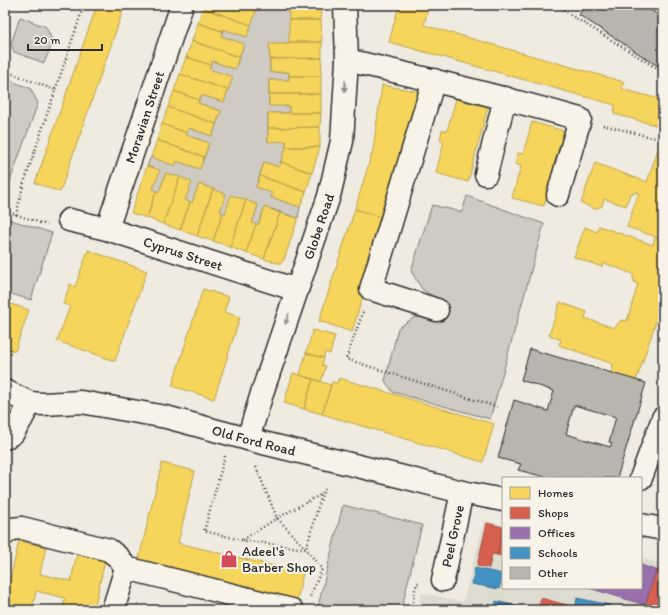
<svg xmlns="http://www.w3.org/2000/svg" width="668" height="615" font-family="Itim,sans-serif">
	<rect width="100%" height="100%" fill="#efebe0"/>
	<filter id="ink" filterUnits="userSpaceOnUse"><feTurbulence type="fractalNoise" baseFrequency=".025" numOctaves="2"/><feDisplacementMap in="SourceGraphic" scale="8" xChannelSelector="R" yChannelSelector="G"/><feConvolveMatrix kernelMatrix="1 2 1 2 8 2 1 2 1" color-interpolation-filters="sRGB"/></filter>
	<g filter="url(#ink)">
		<!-- built -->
		<path fill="#dedbd1" d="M484,521L503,525V588H641V558L663,564V610H420L418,606L422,593L463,602Z"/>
		<!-- green -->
		<path fill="#cfcbc2" stroke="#7d7b76" d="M239,5H289L290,44L270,45V72H289V80H269V105L289,106V113H268V141H286V147L279,167L264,162L256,187L272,193L271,197L300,207L298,218L265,207L258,225L252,223L258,205L232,196L225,214L220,212L226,194L199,184L192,203L185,200L191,182L166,173L159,192L153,189L159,170L147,166L151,157L175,165L177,161L200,169L209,143L186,135L189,128L212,136L221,111L198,103L201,95L224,102L232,78L209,69L212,61L235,69L244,44L221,36L223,29L247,37Z
			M20,17L46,27L53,42L44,63L14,52L11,44Z
			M5,79L30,88L38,103L9,184L5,182Z
			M467,196L544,224L490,419L393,392L385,381L398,328L415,317H445L449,307L422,289L411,271L432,205L462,212Z
			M5,218L52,233L31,300L5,292Z
			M343,505L422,525L401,610H317Z"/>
		<!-- homes -->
		<path fill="#f6d55c" stroke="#b9a24d" d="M97,5H125L60,192L35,183Z
			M204,5H239L256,11L251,25L203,8Z
			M289,5H320L321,20H289Z
			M399,5H429L424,25L624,82L622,89L663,100V127L614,114L615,105L389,42Z
			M203,8L251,25L247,37L223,29L222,31L198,23Z
			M289,20H321L322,42H289Z
			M198,23L222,31L221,36L244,44L239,57L192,41Z
			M192,41L239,57L235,69L212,61L211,65L186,57Z
			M289,42H322V58L270,59L269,44H290Z
			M186,57L211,65L209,69L233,77L228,90L180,74Z
			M322,58L321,76H289V72H270V59Z
			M180,74L228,90L224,102L201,95L199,100L174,91Z
			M289,76H321V94H269V80H289Z
			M382,85L421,92L386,219L355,209L373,150Z
			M174,91L199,100L198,103L221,111L216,124L168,107Z
			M269,94H321V113H289V106H269Z
			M456,99L488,107L468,182L436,173L444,141L440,140L442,130L447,131Z
			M168,107L216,124L212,136L189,128L187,133L162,124Z
			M268,113H321L320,127L268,128Z
			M532,122L564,131L544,206L512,198L521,166L515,164L518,153L523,154Z
			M162,124L187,133L186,135L209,143L204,157L157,140Z
			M320,127V147H286V141L268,142V128Z
			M157,140L204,157L200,169L177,161L175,166L151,157Z
			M286,147H320L312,173L281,162Z
			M659,147L663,148V236L662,239L627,227L639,192L630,194L626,206L604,199L602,206L595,209L581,203L595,163L647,182Z
			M264,162L279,167L281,162L312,173L306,192L260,176Z
			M147,166L160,170L153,189L156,191L147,218L131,213Z
			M166,173L180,177L163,224L147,218L156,191L159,192Z
			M260,176L306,192L300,207L271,197L272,193L256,187Z
			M180,177L192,182L185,200L190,202L180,230L163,224Z
			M199,184L213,189L197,236L180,230L190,202L192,203Z
			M213,189L226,194L220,212L223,213L213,241L197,236Z
			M231,195L246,200L230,247L213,241L223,213L225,214Z
			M246,200L258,205L252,223L256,224L246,253L230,247Z
			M265,207L280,213L264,259L246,253L256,224L258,225Z
			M355,209L386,219L352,332L319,321Z
			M280,213L298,218L284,260L281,263H278L264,259Z
			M599,226L653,245L655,237L663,240V301L636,381L611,373L613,364L559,345L561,340L549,335L560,302L587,312L585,318L614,328L621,320L627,321L638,284L635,283L633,278V274L604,263L602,267L574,257L585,227L597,232Z
			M88,250L147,271L115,361L57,341L70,306L63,304L70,284L75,287Z
			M203,289L229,297L224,312L240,317L214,399L172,386Z
			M5,302L29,310L15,351L5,348Z
			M313,330L335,336L330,354L325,352L324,358L306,353Z
			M306,353L324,358L322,365L326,366L321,382L300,375Z
			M293,373L313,379L304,409L284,403Z
			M339,378L494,424L483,462L322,414L332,382L337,383Z
			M313,379L331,385L322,414L304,409Z
			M162,463L195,471L178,543L303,573L296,605L137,567Z
			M19,541L46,547L40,574L71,581L77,553L105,560L94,610H62L65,598L36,591L32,610H5V601Z"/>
		<!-- shops -->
		<path fill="#d6604d" stroke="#a35043" d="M487,523L503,527L497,555L492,554L489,568L477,566Z
			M503,527V556L497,555Z
			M656,570L663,572V610H660L645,605Z
			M541,598L574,607V610H538Z"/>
		<!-- offices -->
		<path fill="#9970ab" stroke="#785b85" d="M641,565L656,570L645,605L589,588H641Z"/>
		<!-- schools -->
		<path fill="#4393c3" stroke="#3c7495" d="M475,568L503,574L499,589L472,584Z
			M577,598L610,605L609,610H575Z
			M496,601L521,607L520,610H494Z"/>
		<!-- building -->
		<path fill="#b8b5ae" stroke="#2b2b2b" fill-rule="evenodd" d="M585,5H643L663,18V58L658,66L579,15Z
			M530,349L646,383L617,478H549L518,470L521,464L498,458L514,400L548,411L554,391L521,380ZM574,405L616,417L609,442L612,443L610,447L566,434Z"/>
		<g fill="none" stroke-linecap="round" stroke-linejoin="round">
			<!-- minor casing -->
			<g stroke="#2b2b2b" stroke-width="25">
				<g id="minor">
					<path d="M347,60C425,78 502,97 580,119L558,195"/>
					<path d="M434,80L371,289L437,310"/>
					<path d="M486,174L505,98"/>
					<path id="s1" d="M69,220L107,229L297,290"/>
					<path id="s2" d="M107,229L182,5"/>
					<path d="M5,438L13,433L21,420L30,403"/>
					<path id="s3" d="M248,439L263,390L329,196L342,141L347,60L345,5"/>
					<path d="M641,478L663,418"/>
					<path d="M5,534L11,529L22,528L109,550L119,558L126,568L113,610"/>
					<path d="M126,568L292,610"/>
					<path id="s4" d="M443,580L462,492"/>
				</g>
			</g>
			<!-- major casing -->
			<g stroke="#2b2b2b" stroke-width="25">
				<g id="major">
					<path id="s5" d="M5,391L30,403L43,404L81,402L166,417L255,441L403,477L462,492L503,500"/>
					<path d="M641,525L663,529"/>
				</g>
			</g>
			<!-- path -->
			<path stroke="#2b2b2b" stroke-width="2.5" stroke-dasharray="1 3" stroke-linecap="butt" d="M557,5L569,14L663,72
				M5,71L55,90
				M603,125L663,140
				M5,211L47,225
				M16,215L23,186L84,5
				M363,312L346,359L497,407
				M225,456L204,531L242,540L306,549L322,494L325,489
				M256,467L277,518L306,549L322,569L310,597
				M243,540L277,518L322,494
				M412,610L414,594L417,583H421"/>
			<!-- minor -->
			<use href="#minor" stroke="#f7f3e8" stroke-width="22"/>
			<!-- major -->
			<use href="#major" stroke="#f7f3e8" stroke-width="22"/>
		</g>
		<!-- one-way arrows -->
		<defs><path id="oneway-solid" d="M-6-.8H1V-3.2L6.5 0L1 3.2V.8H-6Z"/></defs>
		<g fill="#918f8a">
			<use href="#oneway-solid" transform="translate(345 86) rotate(93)"/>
			<use href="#oneway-solid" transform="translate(287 319) rotate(109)"/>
		</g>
	</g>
	<!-- icons -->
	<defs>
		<g id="shop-bare" transform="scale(1.38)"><path d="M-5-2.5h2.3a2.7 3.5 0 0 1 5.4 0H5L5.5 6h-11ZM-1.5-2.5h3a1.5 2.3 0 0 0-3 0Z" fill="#d1495b" stroke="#f7f3e8" stroke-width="2.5" paint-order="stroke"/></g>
	</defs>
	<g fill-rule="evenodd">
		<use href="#shop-bare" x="229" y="559"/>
	</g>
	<g text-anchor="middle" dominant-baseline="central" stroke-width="4" stroke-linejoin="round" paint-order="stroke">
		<!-- street labels -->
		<g font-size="14" fill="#2b2b2b" stroke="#f7f3e8">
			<text stroke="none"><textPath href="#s2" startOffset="118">Moravian Street</textPath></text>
			<text stroke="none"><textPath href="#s3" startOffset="224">Globe Road</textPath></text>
			<text stroke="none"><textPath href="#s1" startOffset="119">Cyprus Street</textPath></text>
			<text stroke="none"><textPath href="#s5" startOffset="256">Old Ford Road</textPath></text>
			<text stroke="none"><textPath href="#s4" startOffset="45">Peel Grove</textPath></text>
		</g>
		<!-- poi labels -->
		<g font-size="14" fill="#2b2b2b" stroke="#f7f3e8" text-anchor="start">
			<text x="242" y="551">Adeel's<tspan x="242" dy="16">Barber Shop</tspan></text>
		</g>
	</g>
	<!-- margin -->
	<rect width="668" height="615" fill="none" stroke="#f7f3e8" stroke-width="20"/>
	<rect x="10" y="10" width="648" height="595" fill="none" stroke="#2b2b2b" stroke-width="1.5" filter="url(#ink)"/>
	<!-- legend -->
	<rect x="502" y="477" width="140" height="112" fill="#f7f3e8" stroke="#a5a39c"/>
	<rect x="510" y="487" width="20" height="12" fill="#f6d55c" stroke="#a5a39c"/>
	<text x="538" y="497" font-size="12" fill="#2b2b2b">Homes</text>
	<rect x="510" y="507" width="20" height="12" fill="#d6604d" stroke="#a5a39c"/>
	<text x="538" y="517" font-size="12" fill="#2b2b2b">Shops</text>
	<rect x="510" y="527" width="20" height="12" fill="#9970ab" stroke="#a5a39c"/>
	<text x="538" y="537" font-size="12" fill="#2b2b2b">Offices</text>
	<rect x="510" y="547" width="20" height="12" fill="#4393c3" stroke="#a5a39c"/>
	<text x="538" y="557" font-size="12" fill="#2b2b2b">Schools</text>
	<rect x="510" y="567" width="20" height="12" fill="#b8b5ae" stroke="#a5a39c"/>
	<text x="538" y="577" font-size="12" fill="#2b2b2b">Other</text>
	<!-- scale -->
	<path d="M28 44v6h74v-6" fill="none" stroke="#2b2b2b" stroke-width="2"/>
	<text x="34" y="44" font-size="12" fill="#2b2b2b" stroke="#f7f3e8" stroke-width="3" paint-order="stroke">20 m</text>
</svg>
